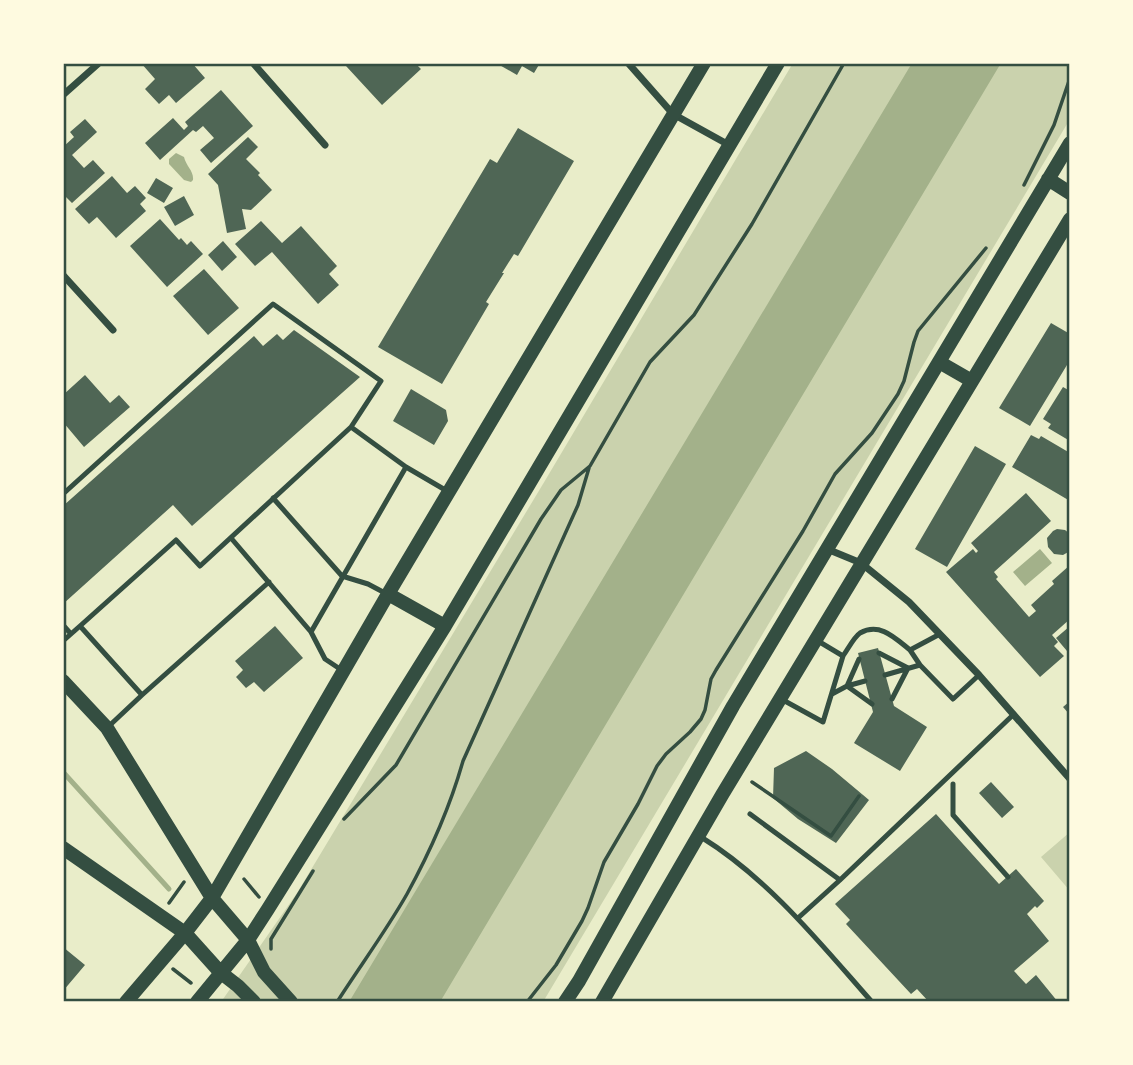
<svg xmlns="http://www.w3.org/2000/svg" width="1133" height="1065" font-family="'Public Sans',sans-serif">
	<rect width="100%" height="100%" fill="#e9edc9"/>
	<!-- green -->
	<path fill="#cad2ad" d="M793,63H1070V119L543,1002H221L297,893L543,484Z
		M1070,832V891L1041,857Z"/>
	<!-- water -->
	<path fill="#a3b18a" d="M912,63H1001L440,1002H349Z
		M176,153L184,157C186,166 194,171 193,180L191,182L184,180L169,164V159Z
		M1040,549L1052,563L1025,586L1013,572Z"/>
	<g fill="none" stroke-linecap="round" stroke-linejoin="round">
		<!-- stream -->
		<path stroke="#a3b18a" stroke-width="5" d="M63,772L169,889"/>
	</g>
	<!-- building -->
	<path fill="#4f6655" d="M141,63H192L205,78L176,103L169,95L159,104L145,89L155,79Z
		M349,63H398L401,66L404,63H415L421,69L382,105L346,66Z
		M496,63H540L534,73L522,66L517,75Z
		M221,90L253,126L211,163L200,150L214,138L203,126L196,132L193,130L160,160L145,143L173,118L184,130L188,126L185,122Z
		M85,119L97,132L72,155L84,168L93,160L105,173L72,203L63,194V147L74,137L70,132Z
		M518,128L574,161L518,256L514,254L502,273H504L486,302L489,304L442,384L378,347L490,159L497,163Z
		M248,137L258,147L246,159L260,173L258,175L272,190L251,210L242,209L246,229L227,233L218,185L208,174Z
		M112,176L127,193L135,186L146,198L140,204L146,211L116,238L97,217L89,224L75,209Z
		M156,178L173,188L164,203L147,193Z
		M184,196L194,215L175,226L164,207Z
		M160,219L179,240L181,238L187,245L191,241L203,254L167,287L130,246Z
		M261,221L282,243L301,226L337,266L329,274L339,285L318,304L272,252L255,266L235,244Z
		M223,241L237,257L222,271L208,255Z
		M204,269L239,308L208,335L173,296Z
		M1051,323L1070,334V360L1030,426L999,408Z
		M294,330L360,377L192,526L173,505L63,604V506L254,336L263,346L277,334L283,340Z
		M85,375L110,403L119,395L130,407L84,447L63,422V395Z
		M1063,387L1070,391V441L1048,428L1051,424L1043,419Z
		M411,389L446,410L448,421L434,445L393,421Z
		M1031,435L1039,439L1041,436L1070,453V501L1012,467Z
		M975,446L1006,464L947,567L915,549Z
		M1026,493L1051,521L994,572L998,577L996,579L1029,617L1036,611L1031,605L1054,584L1052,581L1070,565V619L1052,635L1058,642L1054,646L1064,656L1040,677L946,572L973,549L976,553L978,551L971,543Z
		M1057,529L1065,530L1070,534V551L1063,555L1054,554L1048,547L1047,538L1053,531Z
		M275,626L303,658L264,692L254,682L246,688L236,677L243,670L235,661Z
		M1070,626V648L1067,651L1056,638Z
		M878,648L894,706L927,727L900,771L854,743L873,712L858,653Z
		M1070,701V715L1063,707Z
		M806,751L832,769L869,800L836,843L798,819L773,798L774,768Z
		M991,782L1014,807L1002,818L979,793Z
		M936,814L999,884L1016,869L1044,901L1037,908L1035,906L1027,914L1049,941L1014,971L1026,984L1036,975L1058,1002H929L917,989L911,994L846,924L850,920L835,904Z
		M63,947L85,965L63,991Z"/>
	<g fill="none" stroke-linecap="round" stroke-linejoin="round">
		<!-- path -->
		<path stroke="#344e41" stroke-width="3.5" d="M1024,185L1054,125L1070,78
			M752,782L831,836L859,796
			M344,819L396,765L541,519L561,490L590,466L650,362L694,315L752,224L844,63
			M244,879L259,897
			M169,903L184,882
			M271,949V939L313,871
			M173,969L191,983
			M337,1002C360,966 386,931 407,894C430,852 450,807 463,761L578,505L589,468
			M527,1002L556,965L582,921L588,908L604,862L638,804L657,766L666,754L690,732L701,719L705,710L711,679L716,670L803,531L835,474L872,433L898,394L904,381L914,342L918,331L986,248"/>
		<!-- service -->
		<path stroke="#344e41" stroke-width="5" d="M406,467L447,491
			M63,494L273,304L381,381L351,427
			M273,498L342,576L368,584L385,593
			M231,538L311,632L325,659L343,671
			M269,582L142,695L80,626L176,540L200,566L351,427L406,467L311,632
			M63,625L71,634
			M63,641L80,626
			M879,653L908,668
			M843,656C848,649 854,637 860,633C880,622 895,638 910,650
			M920,665L910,650L940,634
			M885,675L920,665L953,699L979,675
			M865,681L847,686L872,704
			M832,694L847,686L859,659
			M892,699L908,668
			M783,700L823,722L843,656L818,641
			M109,726L142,695
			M953,784V815L1008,877
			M750,814L840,880L798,918
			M701,837C769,879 820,943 872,1002
			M840,880L1014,714"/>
		<!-- minor -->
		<path stroke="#344e41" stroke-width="7" d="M253,63L325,145
			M628,63L673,114L729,145
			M63,95L99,63
			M63,275L113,330
			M827,549L861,563L909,602L979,675L1070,779"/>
		<!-- secondary -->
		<path stroke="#344e41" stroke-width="14" d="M1048,179L1070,193
			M939,362L972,381
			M388,594L445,626
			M63,681L107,728L212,898L248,940L264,972L291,1002
			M63,848L185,933L220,972L238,986L254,1002
			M126,1002L185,933L212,898L388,594L704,63
			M197,1002L248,940L268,909L445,626L778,63
			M565,1002L579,981L733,706L1070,143
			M602,1002L722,795L1070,219"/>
	</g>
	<!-- border -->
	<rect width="1133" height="1065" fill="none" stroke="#fefae0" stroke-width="130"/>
	<rect x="65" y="65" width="1003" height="935" fill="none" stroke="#344e41" stroke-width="2.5"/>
</svg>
